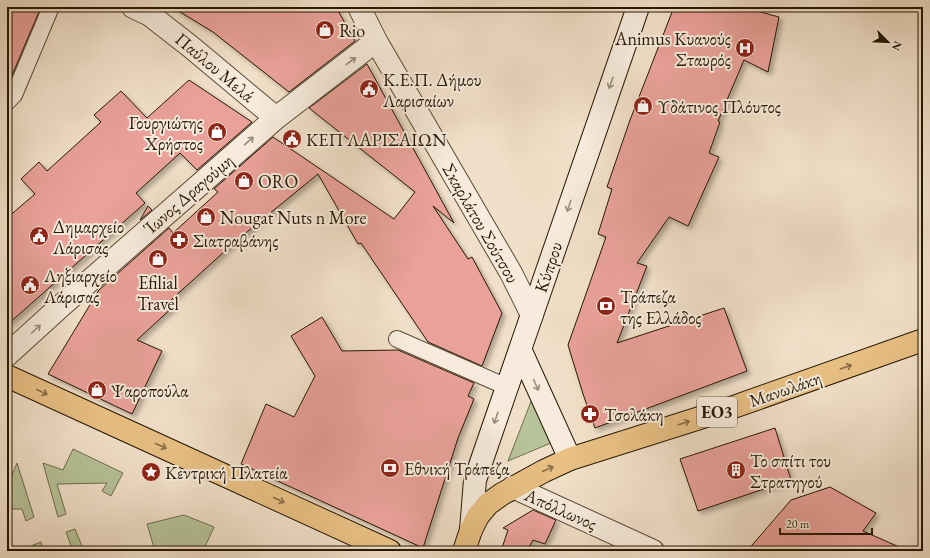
<svg xmlns="http://www.w3.org/2000/svg" width="930" height="558" font-family="'EB Garamond',serif">
	<defs>
		<filter id="shadow"><feDropShadow dx="3.5" dy="3.5" stdDeviation="2" flood-color="#0004"/></filter>
	</defs>
	<rect width="100%" height="100%" fill="#f1e0c9"/>
	<filter id="stains"><feTurbulence type="fractalNoise" baseFrequency=".005" numOctaves="4"/><feColorMatrix values="0 0 0 0 .2 0 0 0 0 .09 0 0 0 0 .02 0 0 0 .5 -.17"/></filter>
	<radialGradient id="worn" r=".72"><stop offset=".6" stop-color="#630" stop-opacity="0"/><stop offset="1" stop-color="#630" stop-opacity=".3"/></radialGradient>
	<!-- green -->
	<path fill="#b7c399" stroke="#6e6d4e" d="M532,399L551,443L508,461Z
		M73,449L123,473L111,496L102,491L107,483L57,484L66,514L58,517L43,463L63,470Z
		M17,463L34,517L26,521L22,509H7V487Z
		M184,515L214,527L203,551H155L147,524Z
		M75,529L84,551H73L66,532Z
		M41,542L44,551H33L31,546Z"/>
	<!-- building -->
	<path fill="#e9a199" stroke="#261703" filter="url(#shadow)" d="M7,7H41L7,87Z
		M172,7H336L355,41L289,92L213,32Z
		M674,7H742L779,17L768,72L744,60L718,121L720,122L709,153L719,157L688,226L669,217L637,263L647,266L617,343L724,308L747,371L595,428L583,394L568,345L606,237L598,234L612,189L607,187L630,120Z
		M367,64L454,223L433,206L468,259L472,257L502,313L482,366L428,342L361,243L358,244L318,174L236,241L171,300L175,305L137,340L162,351L132,414L48,374L99,290L169,228L173,233L218,192L214,189L273,137L394,219L415,192L309,108Z
		M189,80L252,122L197,170L180,153L136,193L145,203L7,325V218L35,194L21,179L39,162L47,171L101,122L94,115L121,91L147,118Z
		M148,206L152,210L140,220Z
		M322,317L342,351L398,350L474,383L468,396L474,399L458,438L423,548L241,464L266,404L294,417L315,376L291,336Z
		M775,428L791,480L698,511L680,459Z
		M830,487L876,513L863,531L908,551H747L791,500Z
		M533,510L556,520L545,544L533,540L527,551H501L508,530L503,528Z"/>
	<g fill="none" stroke-linecap="round" stroke-linejoin="round">
		<!-- service casing -->
		<g stroke="#594934" stroke-width="18">
			<path id="service" d="M7,102L14,95L51,7
				M397,339L507,387"/>
		</g>
		<!-- pedestrian casing -->
		<g stroke="#594934" stroke-width="24">
			<path id="pedestrian" d="M513,487L653,551"/>
		</g>
		<!-- minor casing -->
		<g stroke="#594934" stroke-width="24">
			<path id="minor" d="M133,7L150,15L191,47L276,118
				M359,7L376,41L511,273L532,315
				M7,355L62,305L276,118L376,41"/>
		</g>
		<!-- secondary casing -->
		<g stroke="#261703" stroke-width="24">
			<path id="secondary" d="M520,349L570,459
				M471,530L475,480L638,7"/>
		</g>
		<!-- primary casing -->
		<g stroke="#261703" stroke-width="24">
			<path id="primary" d="M7,376L390,551
				M464,551L471,530L478,516L488,504L502,494L544,471L570,459L725,410L923,340"/>
		</g>
		<!-- service -->
		<use href="#service" stroke="#f6ebdc" stroke-width="16"/>
		<!-- pedestrian -->
		<use href="#pedestrian" stroke="#f6ebdc" stroke-width="22"/>
		<!-- minor -->
		<use href="#minor" stroke="#f6ebdc" stroke-width="22"/>
		<!-- secondary -->
		<use href="#secondary" stroke="#f6ebdc" stroke-width="22"/>
		<!-- primary -->
		<use href="#primary" stroke="#e8c084" stroke-width="22"/>
	</g>
	<!-- one-way arrows -->
	<defs><path id="oneway-shaft" d="M-6 0H5M1.5-3L5.5 0L1.5 3" fill="none" stroke-width="1.6" stroke-linecap="round" stroke-linejoin="round"/></defs>
	<g stroke="#988c7a">
		<use href="#oneway-shaft" transform="translate(351 61) rotate(-37)"/>
		<use href="#oneway-shaft" transform="translate(611 83) rotate(109)"/>
		<use href="#oneway-shaft" transform="translate(249 141) rotate(-41)"/>
		<use href="#oneway-shaft" transform="translate(569 206) rotate(109)"/>
		<use href="#oneway-shaft" transform="translate(36 329) rotate(-42)"/>
		<use href="#oneway-shaft" transform="translate(536 385) rotate(66)"/>
		<use href="#oneway-shaft" transform="translate(496 418) rotate(109)"/>
	</g>
	<g stroke="#876c44">
		<use href="#oneway-shaft" transform="translate(846 367) rotate(-19)"/>
		<use href="#oneway-shaft" transform="translate(42 392) rotate(25)"/>
		<use href="#oneway-shaft" transform="translate(684 423) rotate(-18)"/>
		<use href="#oneway-shaft" transform="translate(161 446) rotate(24)"/>
		<use href="#oneway-shaft" transform="translate(548 469) rotate(-25)"/>
		<use href="#oneway-shaft" transform="translate(279 500) rotate(25)"/>
	</g>
	<!-- icons -->
	<defs>
		<g id="shop-disc" transform="scale(1)"><circle r="9.5" fill="#8f2418" stroke="#f6ebdc"/><path d="M-5-2.5h2.3a2.7 3.5 0 0 1 5.4 0H5L5.5 6h-11ZM-1.5-2.5h3a1.5 2.3 0 0 0-3 0Z" fill="#fff"/></g>
		<g id="hospital-disc" transform="scale(1)"><circle r="9.5" fill="#8f2418" stroke="#f6ebdc"/><path d="M-5-5h3v3.5h4V-5h3V5h-3V1.5h-4V5h-3Z" fill="#fff"/></g>
		<g id="civic-disc" transform="scale(1)"><circle r="9.5" fill="#8f2418" stroke="#f6ebdc"/><path d="M-.6-6.5H3V-4.5H.6V-3L4-1V1h2V6H-6V1h2V-1L-.6-3ZM-1.2 2.5V6h2.4V2.5Z" fill="#fff"/></g>
		<g id="pharmacy-disc" transform="scale(1)"><circle r="9.5" fill="#8f2418" stroke="#f6ebdc"/><path d="M-2-6h4v4h4v4h-4v4h-4v-4h-4v-4h4Z" fill="#fff"/></g>
		<g id="bank-disc" transform="scale(1)"><circle r="9.5" fill="#8f2418" stroke="#f6ebdc"/><path d="M-6-4H6V4H-6ZM0-2.3a2.3 2.3 0 1 0 0 4.6a2.3 2.3 0 1 0 0-4.6Z" fill="#fff"/></g>
		<g id="building-disc" transform="scale(1)"><circle r="9.5" fill="#8f2418" stroke="#f6ebdc"/><path d="M-4-6H4V6H1V3H-1V6H-4ZM-2.5-4.3h1.7v1.8h-1.7ZM.8-4.3h1.7v1.8H.8ZM-2.5-1h1.7V.8h-1.7ZM.8-1h1.7V.8H.8Z" fill="#fff"/></g>
		<g id="sight-disc" transform="scale(1)"><circle r="9.5" fill="#8f2418" stroke="#f6ebdc"/><path d="M0-6L1.8-2.2L6-1.7L2.9 1.2L3.7 5.4L0 3.3L-3.7 5.4L-2.9 1.2L-6-1.7L-1.8-2.2Z" fill="#fff"/></g>
	</defs>
	<g fill-rule="evenodd">
		<use href="#shop-disc" x="325" y="30"/>
		<use href="#hospital-disc" x="745" y="48"/>
		<use href="#civic-disc" x="369" y="89"/>
		<use href="#shop-disc" x="643" y="106"/>
		<use href="#shop-disc" x="217" y="132"/>
		<use href="#civic-disc" x="292" y="139"/>
		<use href="#shop-disc" x="244" y="181"/>
		<use href="#shop-disc" x="206" y="217"/>
		<use href="#civic-disc" x="39" y="236"/>
		<use href="#pharmacy-disc" x="179" y="240"/>
		<use href="#shop-disc" x="158" y="259"/>
		<use href="#civic-disc" x="30" y="285"/>
		<use href="#bank-disc" x="606" y="306"/>
		<use href="#shop-disc" x="97" y="390"/>
		<use href="#pharmacy-disc" x="590" y="414"/>
		<use href="#bank-disc" x="390" y="468"/>
		<use href="#building-disc" x="736" y="470"/>
		<use href="#sight-disc" x="151" y="472"/>
	</g>
	<g text-anchor="middle" dominant-baseline="central" stroke-width="4" stroke-linejoin="round" paint-order="stroke">
		<!-- shield labels -->
		<rect fill="#f6ebdc" stroke="#645744" stroke-width="1" x="697" y="397" width="40" height="30" rx="3"/>
		<g font-size="17" font-weight="bold" fill="#261703">
			<text x="717" y="412">ΕΟ3</text>
		</g>
		<!-- poi labels -->
		<g font-size="18" fill="#261703" stroke="#f6ebdc" text-anchor="start">
			<text x="339" y="30">Rio</text>
			<text x="731" y="38" text-anchor="end">Animus Κυανούς<tspan x="731" dy="21">Σταυρός</tspan></text>
			<text x="383" y="79">Κ.Ε.Π. Δήμου<tspan x="383" dy="21">Λαρισαίων</tspan></text>
			<text x="657" y="106">Υδάτινος Πλόυτος</text>
			<text x="203" y="122" text-anchor="end">Γουργιώτης<tspan x="203" dy="21">Χρήστος</tspan></text>
			<text x="306" y="139">ΚΕΠ ΛΑΡΙΣΑΙΩΝ</text>
			<text x="258" y="181">ORO</text>
			<text x="220" y="217">Nougat Nuts n More</text>
			<text x="53" y="226">Δημαρχείο<tspan x="53" dy="21">Λάρισας</tspan></text>
			<text x="193" y="240">Σιατραβάνης</text>
			<text x="44" y="275">Ληξιαρχείο<tspan x="44" dy="21">Λάρισας</tspan></text>
			<text x="158" y="282" text-anchor="middle">Efilial<tspan x="158" dy="21">Travel</tspan></text>
			<text x="620" y="296">Τράπεζα<tspan x="620" dy="21">της Ελλάδος</tspan></text>
			<text x="111" y="390">Ψαροπούλα</text>
			<text x="604" y="414">Τσολάκη</text>
			<text x="750" y="460">Το σπίτι του<tspan x="750" dy="21">Στρατηγού</tspan></text>
			<text x="404" y="468">Εθνική Τράπεζα</text>
			<text x="165" y="472">Κεντρική Πλατεία</text>
		</g>
		<!-- street labels -->
		<g font-size="18" fill="#261703" stroke="#f6ebdc">
			<text transform="translate(215 67) rotate(40)">Παύλου Μελά</text>
			<text transform="translate(188 194) rotate(-41)">Ίωνος Δραγούμη</text>
			<text transform="translate(481 223) rotate(60)">Σκαρλάτου Σούτσου</text>
			<text transform="translate(548 267) rotate(-71)">Κύπρου</text>
			<text transform="translate(785 389) rotate(-19)">Μανωλάκη</text>
			<text transform="translate(561 509) rotate(24)">Απόλλωνος</text>
		</g>
	</g>
	<!-- margin -->
	<rect width="930" height="558" fill="none" stroke="#f1e0c9" stroke-width="24"/>
	<rect x="8" y="8" width="914" height="542" fill="none" stroke="#261703" stroke-width="2"/>
	<rect x="12" y="12" width="906" height="534" fill="none" stroke="#261703"/>
	<!-- north arrow -->
	<g transform="translate(888 42) rotate(114)" stroke="#f6ebdc" stroke-width="3" paint-order="stroke">
	<path d="M0-3L7 15L0 10L-7 15Z" fill="#261703"/>
	<text y="-6" font-size="11" font-weight="bold" text-anchor="middle" fill="#261703">N</text>
	</g>
	<!-- scale -->
	<path d="M780 528v6h92v-6" fill="none" stroke="#261703" stroke-width="2"/>
	<text x="786" y="528" font-size="12" fill="#261703" stroke="#f6ebdc" stroke-width="3" paint-order="stroke">20 m</text>
	<rect width="100%" height="100%" filter="url(#stains)"/>
	<rect width="100%" height="100%" fill="url(#worn)"/>
</svg>
